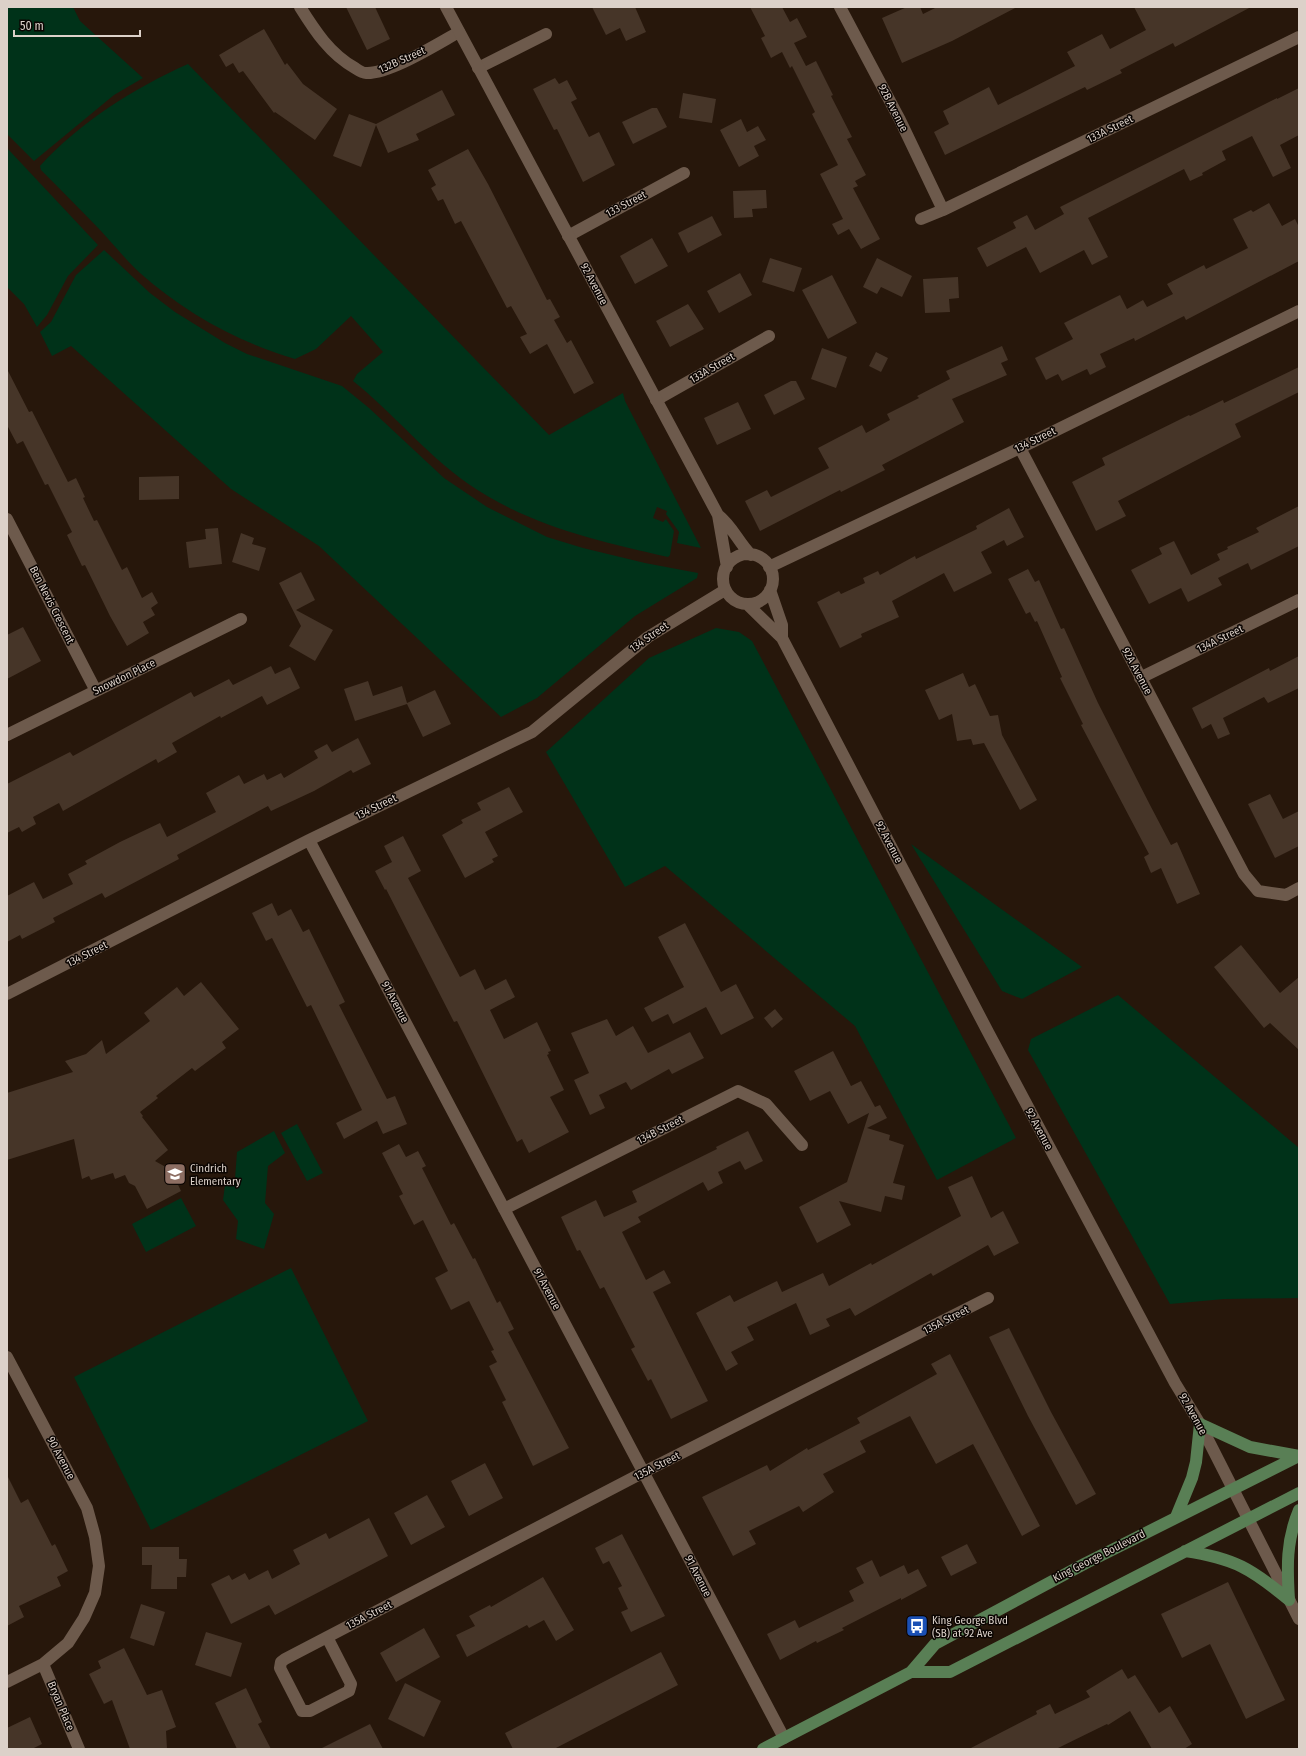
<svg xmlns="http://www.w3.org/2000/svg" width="1306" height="1756" font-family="'Fira Sans Condensed',sans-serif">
	<rect width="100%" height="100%" fill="#27170b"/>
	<!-- green -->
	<path fill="#003219" d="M7,7H73L80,21L143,78L114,95L34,161L7,134Z
		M188,64L549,435L623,393L625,401L701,548L677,543L679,532L666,514L667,511L657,507L653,518L663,522L666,519L674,531L670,555L668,557C597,541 527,525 467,483C425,453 393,413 353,381L357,374L383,352L351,316L316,349L295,359C238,342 185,313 140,273C126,260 114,245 101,231C81,210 61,190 41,170L40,166C80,122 134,88 188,64Z
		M7,148L98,245L68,276L47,315L37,327L24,304L7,287Z
		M104,250L150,293L175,312L225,343L247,354L342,386L369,408L444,478L487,507L547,537L583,548L645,563L698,573L697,578L635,616L537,698L501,717L319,546L231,489L71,346L52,356L40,332L51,322L76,275Z
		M716,628L739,632L752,641L1016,1138L937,1180L855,1026L665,866L625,887L546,752L649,658Z
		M911,844L1082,967L1022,999L1002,991Z
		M1118,995L1299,1148V1298L1224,1299L1170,1304L1028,1050L1031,1039Z
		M297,1124L323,1173L307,1181L281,1133Z
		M274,1131L285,1153L268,1166L265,1203L274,1214L264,1249L236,1239L238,1221L223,1200L225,1185L235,1179L237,1152Z
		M181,1198L196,1226L146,1252L132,1224Z
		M291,1268L368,1421L151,1530L74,1377Z"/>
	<!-- building -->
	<path fill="#463528" d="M346,7H375L390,39L367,50Z
		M592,7H635L646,32L626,41L620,28L606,35Z
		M750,7H782L790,22L797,18L807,37L794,43L806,66L816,61L833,95L831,96L852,137L847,139L866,175L855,181L858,186L853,188L880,239L861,249L849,229L838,235L832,224L843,219L820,174L838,165L812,114L815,112L792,66L790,68L782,52L771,58L761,38L765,36Z
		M907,7H920L923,14L937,7H1017L952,41L902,63L882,18Z
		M1134,7H1251L1175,47L1173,43L1120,70L1122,73L1087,90L1085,87L945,155L934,132L949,124L943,111L989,87L998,105L1075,66L1067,52L1102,34L1110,49L1146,30Z
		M264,29L285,65L287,63L303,84L337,109L315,140L275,112L274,113L243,71L239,73L233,63L226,67L219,55Z
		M555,78L559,84L567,80L577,99L571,102L589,137L599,132L615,165L583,182L557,129L554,130L533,89Z
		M1299,88V135L1280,145L1291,168L1273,177L1252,136L1222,151L1226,160L1202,173L1203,175L1190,181L1184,169L1088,218L1108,257L1092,265L1084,250L1040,273L1026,247L987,267L977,248L1016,228L1013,222L1027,215L1035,230L1064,214L1060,207L1277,98V99Z
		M442,90L455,115L416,134L419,140L388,153L376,125L361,167L333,156L349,114L376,124Z
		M683,93L716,99L712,123L679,118Z
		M652,108H657L667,127L633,144L622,122Z
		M741,119L747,132L758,126L766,140L754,146L759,156L739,167L720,130Z
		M468,149L488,184L547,300L550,299L560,317L554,320L567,343L571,340L594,383L574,394L547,344L530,354L520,337L527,334L511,306L507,308L461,221L455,224L443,199L438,201L431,188L436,185L428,170Z
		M766,190L767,208L752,209L753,217L734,218L733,191Z
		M1269,203L1282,226L1295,219L1299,227V261L1186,320L1184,316L1135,341L1134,338L1100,354L1106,367L1090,375L1087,369L1062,381L1058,374L1046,380L1035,358L1073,339L1064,323L1120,295L1127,309L1143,300L1147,307L1173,294L1167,284L1204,265L1206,269L1248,248L1233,219L1251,210L1253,212Z
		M712,216L722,235L688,253L678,233Z
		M652,238L668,266L635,284L620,256Z
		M770,258L802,268L794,292L762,282Z
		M877,258L912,276L902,297L881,287L877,294L863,287Z
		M740,273L752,295L719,313L707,291Z
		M832,275L857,323L828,339L802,290Z
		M958,277L959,298L949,299L950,312L925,313L923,279Z
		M688,304L704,329L670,347L656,321Z
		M1002,346L1008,360L1001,363L1007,375L952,399L964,422L882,465L885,470L841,492L840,490L760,531L745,501L767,490L771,497L829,468L818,448L862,425L866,433L890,420L887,414L919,398L917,396L950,379L946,371Z
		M822,348L847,357L836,388L811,379Z
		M876,352L888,358L881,372L869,366Z
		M1299,367V392L1235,424L1241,437L1118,501L1126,516L1096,531L1072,482L1105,465L1102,458L1189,415L1190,416L1223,400L1224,403Z
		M7,369L29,412L32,411L68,482L76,478L85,497L83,498L94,521L97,520L122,570L127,567L142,598L152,592L158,603L151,608L155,615L143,622L149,633L127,646L110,616L85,565L82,566L67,535L72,532L48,484L45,485L23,441L17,444L7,425Z
		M791,381H796L805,399L774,415L764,395Z
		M738,402L751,429L717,445L704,418Z
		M179,476V499L139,500V477Z
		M1299,506V546L1251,570L1248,563L1218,578L1222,585L1188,602L1181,588L1149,604L1131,570L1162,554L1159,548L1174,541L1191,575L1220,560L1217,554L1228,549L1227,547L1259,532L1256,528Z
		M1009,508L1024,537L1007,546L1004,540L981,552L992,573L954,592L944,573L892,601L899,617L861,634L862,637L840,648L817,602L839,591L841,594L865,583L863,578L878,571L880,575L915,556L916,559L977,529L976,526Z
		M218,528L222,564L189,568L186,542L206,539L205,529Z
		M241,533L254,538L252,544L266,548L259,571L232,562Z
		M1028,569L1035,582L1039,580L1061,629L1064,628L1098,703L1150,805L1171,845L1177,842L1200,894L1177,904L1161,868L1151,873L1144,857L1149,854L1081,725L1083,724L1060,678L1062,677L1037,621L1035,622L1030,612L1026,614L1008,579Z
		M301,572L315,600L296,610L333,630L315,661L289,646L301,626L279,583Z
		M23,627L41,661L7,679V635Z
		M1299,656V688L1268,703L1264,697L1223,718L1230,734L1218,739L1211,724L1202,729L1192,708L1269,668L1270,671Z
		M271,666L275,674L290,667L300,688L267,705L262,696L221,718L220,716L172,743L177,752L158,763L156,759L63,811L59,803L33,817L36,824L22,832L19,827L7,833V784L70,752L73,756L191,692L194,697L229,679L233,685Z
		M963,673L969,687L975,684L990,716L998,715L1002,735L1037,800L1020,810L984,743L973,745L971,739L957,741L952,714L939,720L925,690Z
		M368,681L373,696L402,686L407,703L435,690L451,724L423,737L407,704L355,721L344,689Z
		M358,738L371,764L353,773L351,770L314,791L271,811L268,806L177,855L179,859L105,898L102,893L53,918L55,922L22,939L20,935L7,942V896L34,882L43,899L73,884L68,874L87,864L85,861L120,842L160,823L167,837L216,812L206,793L239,775L244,784L264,774L267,780L281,773L284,778L318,758L314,751L327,744L332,752Z
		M509,787L523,812L485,832L498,856L492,859L494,862L465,878L442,835L463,823L461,820L481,810L477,803Z
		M1270,794L1283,819L1299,811V846L1275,858L1248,804Z
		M403,836L421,871L408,878L460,977L475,969L485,990L506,979L515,997L490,1010L504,1039L537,1022L551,1051L548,1052L549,1054L547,1055L564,1090L550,1097L569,1132L529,1153L522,1139L517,1142L457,1021L454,1022L386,889L385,890L375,871L392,862L384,846Z
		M272,903L278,916L291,909L303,932L309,929L345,1002L339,1005L387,1099L395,1096L407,1124L383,1134L377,1121L344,1139L336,1123L362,1110L311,1005L307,1007L272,938L266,941L252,913Z
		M685,923L721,992L736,984L754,1018L721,1035L706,1007L673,1024L668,1014L652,1022L644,1008L684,987L658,937Z
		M1241,945L1280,993L1299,977V1050L1270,1023L1264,1028L1214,967Z
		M201,982L239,1029L222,1042L226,1048L195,1071L192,1068L156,1096L158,1098L140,1112L143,1116L142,1117L168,1150L155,1161L171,1170L181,1191L147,1209L135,1186L129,1183L125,1175L115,1179L113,1173L91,1180L89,1176L82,1179L74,1139L7,1160V1093L73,1072L65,1061L86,1054L102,1040L106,1054L150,1021L144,1013L177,987L184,996Z
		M775,1009L783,1019L772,1028L764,1018Z
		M607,1019L616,1036L633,1026L648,1053L690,1032L704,1058L672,1074L669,1069L631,1090L626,1082L599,1095L605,1108L590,1115L574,1080L589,1073L571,1033Z
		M833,1051L851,1086L861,1081L875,1107L880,1105L887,1118L867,1128L890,1135L889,1140L904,1145L893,1183L905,1186L902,1200L885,1196L881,1212L839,1201L851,1225L817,1243L799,1207L847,1182L869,1113L848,1124L830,1091L810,1101L794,1071Z
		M748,1131L763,1161L745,1170L740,1161L718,1172L723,1183L708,1191L703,1182L638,1217L641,1222L622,1232L646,1280L664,1270L671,1283L653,1292L708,1401L671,1419L651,1379L648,1381L631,1349L635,1347L604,1287L600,1289L580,1250L577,1251L561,1217L596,1200L604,1217L637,1202L632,1191L717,1149L716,1147Z
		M399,1144L406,1157L418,1151L426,1166L422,1168L451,1225L454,1223L473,1259L475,1258L497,1303L500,1301L514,1329L508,1332L569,1448L533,1466L502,1402L506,1400L489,1366L497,1362L491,1351L494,1350L469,1301L451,1310L435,1278L448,1271L423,1220L414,1225L399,1196L403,1194L382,1153Z
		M972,1176L991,1218L1003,1211L1019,1243L994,1256L988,1245L933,1276L931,1273L855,1316L850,1308L826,1319L830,1326L810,1335L796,1303L747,1327L754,1340L731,1352L738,1364L726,1371L696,1313L730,1295L734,1302L777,1281L782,1292L823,1273L829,1286L871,1263L872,1265L961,1216L948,1187Z
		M1009,1328L1051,1412L1096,1494L1076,1505L1028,1416L989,1337Z
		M950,1354L1040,1526L1022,1536L973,1444L936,1464L910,1416L860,1441L866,1452L823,1474L834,1492L803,1512L799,1506L749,1531L756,1544L733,1556L702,1497L767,1465L770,1471L807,1448L808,1450L860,1423L857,1418L937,1374L931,1364Z
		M485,1463L503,1498L469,1516L451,1481Z
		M7,1475L21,1503L28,1499L52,1546L55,1544L68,1571L57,1577L61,1586L19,1606L24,1617L7,1626Z
		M427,1495L445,1527L411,1545L394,1513Z
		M369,1518L388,1556L275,1615L269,1605L231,1624L211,1584L229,1575L232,1580L245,1573L249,1580L268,1570L272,1579L300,1564L293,1550L326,1533L329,1539Z
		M622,1534L665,1616L631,1632L621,1612L628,1609L618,1588L622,1586L609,1561L603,1564L595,1548Z
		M967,1544L977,1563L951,1576L941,1557Z
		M142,1547H179V1559H187L186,1577H177V1589H151L152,1565H142Z
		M872,1560L880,1577L904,1565L908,1574L918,1569L927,1586L901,1600V1598L842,1628L844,1630L817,1643L816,1641L780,1660L767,1634L795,1620L799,1628L854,1601L849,1591L864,1583L856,1568Z
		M543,1577L574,1630L556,1641L544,1620L529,1628L527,1625L467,1657L456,1635L475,1626L469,1616L490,1605L491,1607Z
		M1228,1582L1285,1700L1246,1719L1210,1644L1182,1658L1161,1614Z
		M141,1604L165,1612L154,1646L130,1638Z
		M424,1628L440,1657L396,1682L380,1653Z
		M206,1632L242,1643L231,1677L195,1665Z
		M124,1648L147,1695L162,1690L176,1727L166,1731L167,1749H130L112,1700L104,1704L89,1674L101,1668L98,1661Z
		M661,1652L678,1685L554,1749H513L505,1733Z
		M1122,1669L1128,1679L1135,1675L1159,1713L1170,1706L1192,1744L1184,1749H1152L1130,1711L1108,1725L1107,1724L1056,1749H969L1037,1714L1036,1711L1050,1704L1055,1714L1090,1697L1086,1691Z
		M405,1683L441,1701L424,1737L388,1719Z
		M246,1688L262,1722L258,1724L271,1749H237L215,1703Z
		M30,1717L42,1744L32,1749H7V1728Z
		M370,1724L383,1749H320Z"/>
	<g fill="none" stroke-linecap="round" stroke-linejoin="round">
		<!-- street -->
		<path stroke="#6d5a4c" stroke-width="12" d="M300,7C315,31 330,54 355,68C358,70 362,73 366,73C390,74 437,44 459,32
			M840,7L900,120L943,210
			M478,68L546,34
			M921,219L943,210L1299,37
			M568,236L684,173
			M656,400L769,336
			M1020,448L1244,874L1258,891L1286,895L1299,888
			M7,519L96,691
			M1140,678L1299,600
			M7,735L241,619
			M309,840L784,1738
			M7,994L309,840L532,732L648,637L725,590
			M504,1209L738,1091L766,1104L802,1145
			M7,1357L87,1508L95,1537L99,1566L95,1593L84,1618L68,1643L43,1664L7,1682
			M327,1637L351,1684L349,1691L310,1711H302L280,1668L281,1662L285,1659L644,1472L988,1298
			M43,1664L79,1749"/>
		<!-- secondary -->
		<path stroke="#6d5a4c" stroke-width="12" d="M446,7L718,515L727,567
			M718,515C733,527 738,542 751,555
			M723 579a25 25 0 1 1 50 0a25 25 0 1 1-50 0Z
			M769,567L1020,448L1299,311
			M770,590L782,625V638
			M747,604L782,638L988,1032L1175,1383L1200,1424L1299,1619"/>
		<!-- primary -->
		<path stroke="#597f55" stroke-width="12" d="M1176,1517L1192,1478L1196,1462L1200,1424L1250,1447L1299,1456
			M1185,1551C1234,1558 1252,1569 1289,1600
			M1289,1600C1287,1567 1286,1541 1299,1510
			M911,1672H950L1299,1493
			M763,1749L911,1672L935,1644L1086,1563L1299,1456"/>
	</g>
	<!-- icons -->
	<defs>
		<g id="school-square" transform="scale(1.15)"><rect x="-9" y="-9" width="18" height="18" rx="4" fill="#8d6e63" stroke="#0b0502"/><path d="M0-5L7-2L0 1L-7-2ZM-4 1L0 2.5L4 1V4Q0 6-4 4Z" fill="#fff"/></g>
		<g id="bus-square" transform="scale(1.15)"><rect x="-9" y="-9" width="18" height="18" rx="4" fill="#1a4fb4" stroke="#0b0502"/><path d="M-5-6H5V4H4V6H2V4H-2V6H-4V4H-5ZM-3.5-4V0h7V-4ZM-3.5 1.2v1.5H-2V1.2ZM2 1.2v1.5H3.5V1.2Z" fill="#fff"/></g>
	</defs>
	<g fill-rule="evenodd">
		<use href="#school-square" x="175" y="1174"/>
		<use href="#bus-square" x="917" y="1626"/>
	</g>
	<g text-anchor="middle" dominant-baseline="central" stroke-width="3" stroke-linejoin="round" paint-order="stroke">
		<!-- street labels -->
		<g font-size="11" fill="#dcd1c9" stroke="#0b0502">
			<text transform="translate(402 60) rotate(-24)">132B Street</text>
			<text transform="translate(893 108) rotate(63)">92B Avenue</text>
			<text transform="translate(1110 129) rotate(-26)">133A Street</text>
			<text transform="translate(626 204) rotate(-28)">133 Street</text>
			<text transform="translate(594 284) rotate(62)">92 Avenue</text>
			<text transform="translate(712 368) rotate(-30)">133A Street</text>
			<text transform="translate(1035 440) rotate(-26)">134 Street</text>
			<text transform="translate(52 605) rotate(63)">Ben Nevis Crescent</text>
			<text transform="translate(649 637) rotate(-35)">134 Street</text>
			<text transform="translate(1220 639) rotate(-26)">134A Street</text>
			<text transform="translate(1137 671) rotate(62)">92A Avenue</text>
			<text transform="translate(124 677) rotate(-26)">Snowdon Place</text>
			<text transform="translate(376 807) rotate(-26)">134 Street</text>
			<text transform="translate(889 842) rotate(62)">92 Avenue</text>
			<text transform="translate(87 954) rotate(-27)">134 Street</text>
			<text transform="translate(395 1002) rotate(62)">91 Avenue</text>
			<text transform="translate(1039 1129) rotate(62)">92 Avenue</text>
			<text transform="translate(660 1130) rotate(-27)">134B Street</text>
			<text transform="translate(547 1289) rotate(62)">91 Avenue</text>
			<text transform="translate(946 1320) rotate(-27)">135A Street</text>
			<text transform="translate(1193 1414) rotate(61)">92 Avenue</text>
			<text transform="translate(61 1458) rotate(62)">90 Avenue</text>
			<text transform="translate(657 1466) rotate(-27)">135A Street</text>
			<text transform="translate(1099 1556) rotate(-27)">King George Boulevard</text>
			<text transform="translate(698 1576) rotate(63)">91 Avenue</text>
			<text transform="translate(369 1615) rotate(-27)">135A Street</text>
			<text transform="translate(61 1706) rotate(67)">Bryan Place</text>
		</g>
		<!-- poi labels -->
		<g font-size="11" fill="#dcd1c9" stroke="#0b0502" text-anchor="start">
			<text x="190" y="1168">Cindrich<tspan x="190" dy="13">Elementary</tspan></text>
			<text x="932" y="1620">King George Blvd<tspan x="932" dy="13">(SB) at 92 Ave</tspan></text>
		</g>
	</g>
	<!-- border -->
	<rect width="1306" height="1756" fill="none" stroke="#dcd1c9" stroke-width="16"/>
	<!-- scale -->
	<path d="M14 30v6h126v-6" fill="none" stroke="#dcd1c9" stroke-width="2"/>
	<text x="20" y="30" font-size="12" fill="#dcd1c9" stroke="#0b0502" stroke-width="3" paint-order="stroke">50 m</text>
</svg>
